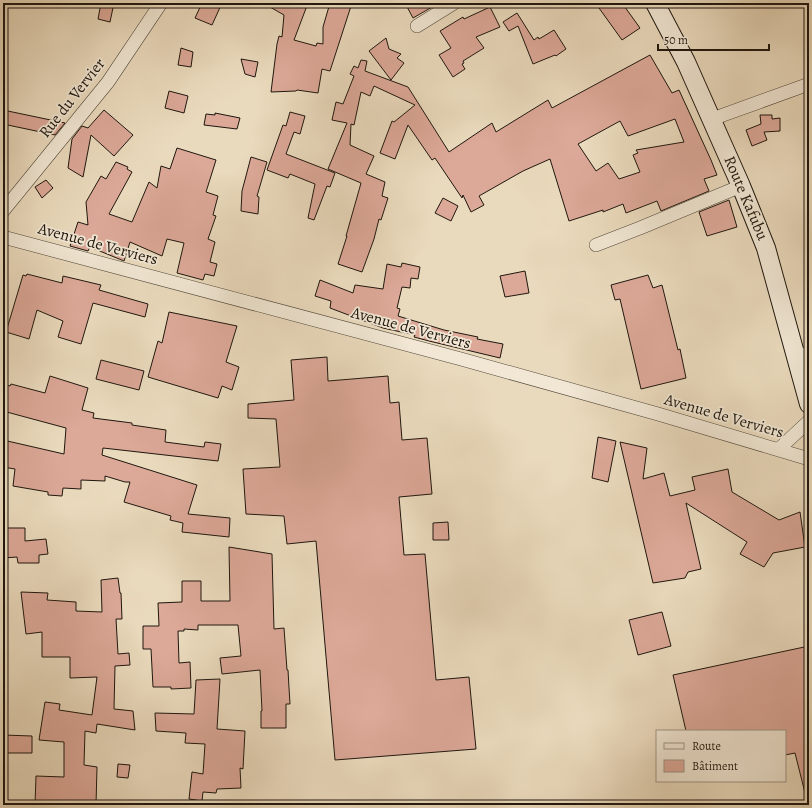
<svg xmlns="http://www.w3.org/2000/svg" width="812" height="808" font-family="Alegreya,serif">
	<rect width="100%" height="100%" fill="#eadabd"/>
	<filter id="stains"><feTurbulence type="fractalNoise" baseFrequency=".005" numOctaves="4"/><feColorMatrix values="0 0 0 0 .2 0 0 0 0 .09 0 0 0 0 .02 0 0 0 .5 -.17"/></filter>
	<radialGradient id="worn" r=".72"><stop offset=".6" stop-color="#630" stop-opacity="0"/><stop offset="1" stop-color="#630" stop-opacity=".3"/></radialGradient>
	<!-- building -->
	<path fill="#dca898" stroke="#1e170e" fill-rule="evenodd" d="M101,3H114L110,22L98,19Z
		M202,3H222L212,25L195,18Z
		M263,3H308L294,40L316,46L317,43L323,44V27L330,3H352L330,71L322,69L318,93L297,90L296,91L271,92L277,44L279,36L282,37L284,15Z
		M405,3H439L413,18Z
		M607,3H622L640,28L622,40L599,8Z
		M490,7L500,27L476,37L484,48L463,61L464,63L462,64L465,69L453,77L439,55L451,48L440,31L463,17L464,19Z
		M517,13L534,40L538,37L539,39L554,30L566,49L556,56L555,55L533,64L518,26L509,31L503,22Z
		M386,38L389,49L401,54L397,58L404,63L391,80L369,51Z
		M181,48L193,52L191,67L178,65Z
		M650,55L672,93L679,90L711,160L717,175L704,179L709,191L661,211L657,201L626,213L623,204L603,212V210L569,221L550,159L523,171L479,196L484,205L471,212L463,195L462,198L435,158L432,160L408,125L395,159L380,153L392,121L394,122L415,105L374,86L370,96L361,92L354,125L351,124L350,145L374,156L366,174L385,182L382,196L388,198L381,220L379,219L374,239L362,272L338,264L347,236H346L361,183L328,169L347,123L332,120L336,102L343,104L354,76L350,74L354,66L358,68L361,60L367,61L365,71L408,87L449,152L492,123L496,132L548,100L552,108ZM675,119L684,142L636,150L638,153L633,155L640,172L619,179L608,163L596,171L578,144L620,121L628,136Z
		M241,59L258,62L255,77L245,74Z
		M169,91L188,96L184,113L165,108Z
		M3,110L65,123L55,135L3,124Z
		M104,110L133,135L114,156L91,135L83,177L68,168L72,139L82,126L88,128Z
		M290,112L305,116L300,134L294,132L286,154L335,173L330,187L327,186L314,220L308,218L315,184L290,174L288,178L267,170L283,125L286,126Z
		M215,113L240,118L237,129L204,125L206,114L215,115Z
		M760,115H772V119L780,118V131L764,132L767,140L752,146L746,130L761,124Z
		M177,148L216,160L206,192L218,196L213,215L216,216L208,239L215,242L210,262L217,264L214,276L205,274L203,280L177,273L184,243L167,239L162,256L130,242L124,261L90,247L88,251L70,246L78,222L88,225L86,202L101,176L106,179L116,162L128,167L127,169L132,172L109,214L132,222L149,182L157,188L161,166L170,169Z
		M251,157L267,162L257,196L259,197L258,214L241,211L242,191Z
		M46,180L53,188L42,198L35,187Z
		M443,198L458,206L451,221L435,213Z
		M729,200L737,227L707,236L699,212Z
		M402,263L420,267L418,279L411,278L410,288L402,287L397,308L400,309L398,316L444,330L478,337L477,339L503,344L500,358L429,341L414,337L415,335L383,328L330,308L331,301L315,296L320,280L353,293L355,285L383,289L387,264L401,267Z
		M525,271L529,293L505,297L500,276Z
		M27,274L62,283L63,276L101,285L99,290L148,304L145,317L93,303L81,344L58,337L63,321L37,310L29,339L6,332L23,275L26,276Z
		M648,275L653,288L662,285L678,350L680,349L686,378L641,389L620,299L615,300L611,285Z
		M169,312L237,326L226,362L239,367L232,390L222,386L218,398L148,377L158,341L162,343Z
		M327,357L328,381L388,376L390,403L399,402L402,440L427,438L432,494L399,497L404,555L425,554L436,680L469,677L476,749L335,760L316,541L287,544L284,516L246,514L243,469L280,467L276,419L248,418V404L294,400L291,360Z
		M101,360L144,371L139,390L96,379Z
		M50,376L88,388L82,410L94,413L93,418L132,423V425L166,430L165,442L204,447L205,442L221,444L218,461L103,448L102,455L197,485L188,514L230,518L229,537L182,532L183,523L170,520L171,516L124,502L130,482H125L105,476V481L81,480V489L63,488L62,496L48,495V492L13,486L15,469L3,467V440L64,454L66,428L3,411V384L10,386L11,384L45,393Z
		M598,437L616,441L608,482L592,478Z
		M620,442L647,448L643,479L664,473L670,496L695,490L692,477L728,469L732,492L779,520L800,512L805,547L773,553L764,567L740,554L747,542L686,503L701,569L688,572L685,578L653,583Z
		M448,522L449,540H433V523Z
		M3,528H25V541L46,539L48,554L39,555V563H18L17,557L3,558Z
		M229,547L272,554L274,629L284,628L287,670H288L289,688L290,704H286V728H261V711H262L260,670L222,674L220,658L241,656L238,625H198V630L184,629V631H178L179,663L190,662L191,688L171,689V687H153L151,649H143V626H159L158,603L182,602V581H201V601H230Z
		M118,578L120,593H121L122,619H116L118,654L129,653L130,665L115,666L114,709L133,711L135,730L97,724L96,733L85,731L84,765L97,767L96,805H35L36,776L64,777V742L39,740L45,702L60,704L59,710L92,715L97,677L70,678V657H42V632L26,634L21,592L48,593L47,600L76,602V611L102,612L101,580Z
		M662,612L671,646L638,655L629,620Z
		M809,646V792L805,793L795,753L785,755V731H686L673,675Z
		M220,679L217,729L245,731L243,769L240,768L241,788L217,789L216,793L203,792L202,801L189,799L192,772L203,774L205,744L185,743L186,733L156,731L155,713L194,714L196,680Z
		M3,735L32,736V753H3Z
		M118,764L130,765L128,778L117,777Z"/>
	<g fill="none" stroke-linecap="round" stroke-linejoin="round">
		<!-- minor casing -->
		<g stroke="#51483a" stroke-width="14">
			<path id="minor" d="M417,26L454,3
				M712,119L809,84
				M3,211L108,82L161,3
				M3,237L461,359L658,414L809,459
				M596,245L640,228L741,186
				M795,356L809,354
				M779,449L809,421"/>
		</g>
		<!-- secondary casing -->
		<g stroke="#1e170e" stroke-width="20">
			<path id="secondary" d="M655,3L686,62L741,186L766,248L809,404"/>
		</g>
		<!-- minor -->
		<use href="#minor" stroke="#f1e7d4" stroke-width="13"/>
		<!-- secondary -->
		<use href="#secondary" stroke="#f1e7d4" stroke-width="18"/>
	</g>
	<g text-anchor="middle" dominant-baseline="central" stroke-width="3.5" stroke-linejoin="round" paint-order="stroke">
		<!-- street labels -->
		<g font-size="16" fill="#1e170e" stroke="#f1e7d4">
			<text transform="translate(72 98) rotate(-52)">Rue du Vervier</text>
			<text transform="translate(746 198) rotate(67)">Route Kafubu</text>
			<text transform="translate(98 244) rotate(15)">Avenue de Verviers</text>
			<text transform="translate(411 328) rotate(15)">Avenue de Verviers</text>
			<text transform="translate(724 416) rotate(16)">Avenue de Verviers</text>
		</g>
	</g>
	<!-- margin -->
	<rect width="812" height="808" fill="none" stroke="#eadabd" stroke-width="16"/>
	<rect x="4" y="4" width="804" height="800" fill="none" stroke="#1e170e" stroke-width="2"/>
	<rect x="8" y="8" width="796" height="792" fill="none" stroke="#1e170e"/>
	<!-- legend -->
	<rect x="656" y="730" width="130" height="52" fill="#f1e7d4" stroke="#9d9485"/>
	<rect x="664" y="743" width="20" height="6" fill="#f1e7d4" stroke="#9d9485"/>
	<text x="692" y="750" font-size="12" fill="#1e170e">Route</text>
	<rect x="664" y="760" width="20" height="12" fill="#dca898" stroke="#9d9485"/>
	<text x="692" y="770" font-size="12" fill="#1e170e">Bâtiment</text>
	<!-- scale -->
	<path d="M658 44v6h111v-6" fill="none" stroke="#1e170e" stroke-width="2"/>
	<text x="664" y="44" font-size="12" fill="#1e170e" stroke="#f1e7d4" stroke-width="3" paint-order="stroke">50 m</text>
	<rect width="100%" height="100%" filter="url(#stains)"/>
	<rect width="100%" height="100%" fill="url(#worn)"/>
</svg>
